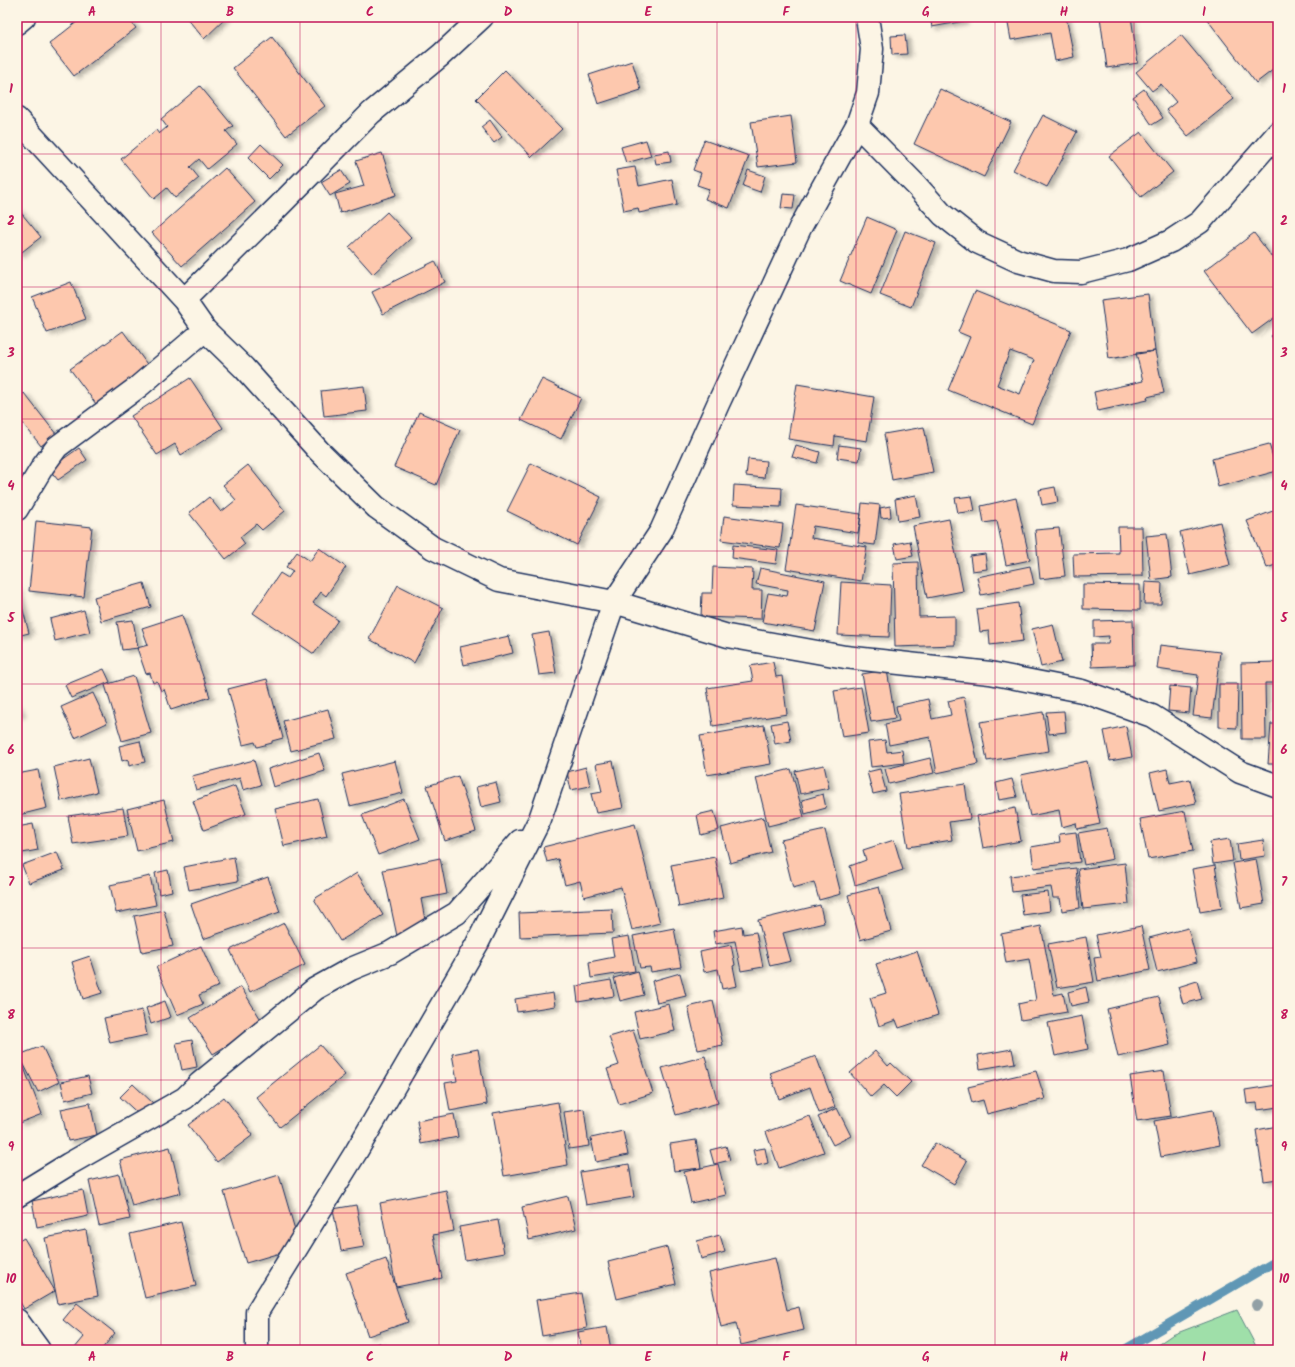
<svg xmlns="http://www.w3.org/2000/svg" width="1295" height="1367" font-family="Kalam,sans-serif">
	<defs>
		<filter id="shadow"><feDropShadow dx="4.5" dy="2.5" stdDeviation="2" flood-color="#0004"/></filter>
	</defs>
	<rect width="100%" height="100%" fill="#fcf5e5"/>
	<filter id="ink" filterUnits="userSpaceOnUse"><feTurbulence type="fractalNoise" baseFrequency=".025" numOctaves="2"/><feDisplacementMap in="SourceGraphic" scale="8" xChannelSelector="R" yChannelSelector="G"/><feConvolveMatrix kernelMatrix="1 2 1 2 8 2 1 2 1" color-interpolation-filters="sRGB"/></filter>
	<g filter="url(#ink)">
		<!-- green -->
		<path fill="#9fdfa9" stroke="#5d8784" d="M1237,1310L1258,1350H1150L1172,1335Z"/>
		<g fill="none" stroke-linecap="round" stroke-linejoin="round">
			<!-- stream -->
			<path stroke="#6197b5" stroke-width="9" d="M1124,1350L1278,1260"/>
		</g>
		<!-- building -->
		<path fill="#fdc8ae" stroke="#1b2f5e" fill-rule="evenodd" filter="url(#shadow)" d="M83,17H127L136,28L74,76L49,44Z
			M186,17H227L204,39Z
			M930,17H963L964,21L932,27Z
			M1014,17H1066L1074,57L1055,61L1050,33L1011,40L1007,18Z
			M1100,17H1131L1138,63L1107,68Z
			M1207,17H1262L1265,21L1270,17H1278V66L1256,83L1206,18Z
			M905,35L907,54L892,55L891,36Z
			M1181,35L1234,99L1188,136L1166,110L1176,102L1161,84L1152,91L1136,72Z
			M272,37L325,106L286,136L233,68Z
			M632,61L641,90L598,104L589,75Z
			M505,70L562,129L532,157L476,99Z
			M200,86L233,126L226,131L237,144L207,169L199,159L190,167L199,178L175,198L167,188L154,199L121,159L156,130L159,134L167,127L161,119Z
			M940,89L1011,122L984,177L914,144Z
			M1144,89L1163,118L1152,125L1133,97Z
			M1043,115L1077,132L1047,187L1013,170Z
			M791,116L797,162L758,167L751,122Z
			M490,120L502,137L494,143L481,127Z
			M1141,132L1173,172L1141,197L1109,156Z
			M646,140L651,156L626,163L621,147Z
			M704,140L749,156L729,208L705,199L709,189L697,185L701,173L693,170Z
			M261,144L283,165L269,179L248,158Z
			M669,151L671,162L656,164L654,154Z
			M382,153L396,195L340,213L335,194L364,186L356,161Z
			M635,167L639,186L672,179L677,205L639,213L638,208L624,211L616,170Z
			M225,168L255,202L182,266L152,233Z
			M341,170L350,184L330,196L321,182Z
			M748,170L765,176L760,192L743,186Z
			M783,194L795,195L793,209L781,208Z
			M17,208L41,237L18,255L17,254Z
			M387,212L411,238L373,274L349,247Z
			M867,217L897,230L871,294L840,281Z
			M905,231L936,243L911,307L880,295Z
			M1254,233L1278,265V315L1252,334L1204,271Z
			M435,261L445,282L383,314L372,292Z
			M71,282L86,319L47,333L32,297Z
			M975,291L1071,330L1032,424L948,390L970,337L958,332ZM1010,351L1034,360L1020,394L997,385Z
			M1148,294L1155,351L1109,359L1101,300Z
			M123,331L149,367L96,404L70,369Z
			M1278,331V344L1271,336Z
			M1155,351L1164,393L1147,397L1148,400L1098,411L1094,392L1143,381L1136,353Z
			M190,378L223,428L181,455L175,444L157,455L131,416Z
			M542,379L581,398L561,439L521,420Z
			M797,384L874,397L867,441L835,436L834,446L788,439Z
			M364,386L367,411L324,416L321,391Z
			M24,393L56,434L41,446L17,416V399Z
			M419,412L460,430L436,485L394,467Z
			M924,427L933,472L892,480L884,434Z
			M1269,444L1277,471L1218,487L1212,459Z
			M796,445L820,452L817,463L792,457Z
			M839,445L861,448L859,461L837,458Z
			M79,448L87,460L58,480L49,469Z
			M748,459L766,461L764,478L746,476Z
			M531,463L601,497L577,545L507,511Z
			M248,465L285,511L262,530L256,524L240,537L245,544L226,559L189,513L209,497L221,512L236,500L223,485Z
			M734,485L782,488L781,507L733,505Z
			M1055,487L1058,502L1042,505L1039,490Z
			M916,495L920,517L898,521L895,499Z
			M972,496L975,511L958,513L955,498Z
			M1016,498L1030,560L1006,565L997,521L984,523L981,506Z
			M862,503L880,505L875,545L858,543Z
			M796,505L861,514L858,533L813,526L811,538L867,547L861,581L786,569Z
			M890,506L891,517L881,518L880,508Z
			M1278,509V564L1267,568L1247,521Z
			M724,516L783,524L780,548L721,540Z
			M949,519L963,591L927,598L913,526Z
			M36,521L92,527L84,597L29,591Z
			M1220,522L1230,565L1190,575L1180,532Z
			M1118,527H1142L1143,576L1074,577L1073,554L1119,553Z
			M1059,528L1065,576L1040,579L1035,530Z
			M1167,534L1172,577L1151,580L1146,536Z
			M910,541L913,556L897,559L894,544Z
			M733,545L778,550L776,564L732,558Z
			M319,548L346,567L326,596L321,592L313,603L338,620L314,654L253,613L280,573L288,578L293,571L286,567L297,552L310,561Z
			M985,554L987,569L972,571L970,556Z
			M918,562L919,617L955,616V645L895,647L893,563Z
			M1030,566L1034,584L981,595L977,577Z
			M713,567L753,569L752,590H762L761,619L701,617L702,593H712Z
			M760,568L825,581L815,631L762,622L768,593L787,596L788,590L756,584Z
			M841,582L891,585L889,637L838,635Z
			M1145,582L1162,583L1161,604H1144Z
			M144,583L151,607L101,621L94,597Z
			M1083,584L1140,585V610L1083,609Z
			M398,585L443,608L414,663L369,639Z
			M17,587L29,633L17,636Z
			M1018,603L1023,641L990,645L989,631L980,632L977,609Z
			M84,610L90,632L55,641L50,619Z
			M182,615L210,697L171,710L164,689L161,691L157,681L153,683L150,673L146,674L137,648L148,645L142,628Z
			M133,620L138,648L122,650L117,622Z
			M1133,620L1134,665L1092,667L1091,644H1108L1109,636L1094,637V621Z
			M1053,624L1062,662L1041,667L1032,629Z
			M549,632L556,673L539,675L532,635Z
			M509,636L513,653L464,665L460,647Z
			M1160,645L1220,652L1212,718L1193,716L1198,675L1157,669Z
			M773,662L776,677L782,676L787,714L713,726L707,688L753,681L750,666Z
			M1278,662V683H1265L1266,739H1242L1241,663Z
			M104,669L110,682L71,698L65,685Z
			M887,670L895,718L871,722L862,674Z
			M134,676L151,733L122,741L105,685Z
			M267,679L283,738L272,741V743L257,747L255,742L243,745L228,689Z
			M1219,684H1238L1237,728L1219,727Z
			M1170,686L1191,688L1189,713L1168,711Z
			M861,687L869,733L842,737L834,691Z
			M93,693L107,723L75,738L61,707Z
			M964,697L978,764L937,773L930,737L889,745L885,724L899,721L896,706L928,699L932,719L951,715L948,701Z
			M17,704L21,714L17,716Z
			M328,709L336,739L291,751L283,721Z
			M1064,711L1066,732L1049,734L1046,712Z
			M1043,712L1049,751L987,761L980,722Z
			M787,721L791,741L775,744L771,724Z
			M1271,724H1278V764H1268Z
			M764,725L771,764L707,775L700,736Z
			M1126,726L1132,757L1110,761L1104,731Z
			M885,740L887,752L902,750L904,763L871,767L868,742Z
			M140,741L145,762L129,766L128,759L122,761L119,746Z
			M319,753L325,771L273,787L268,769Z
			M89,758L97,792L61,801L54,767Z
			M930,758L934,773L889,784L885,769Z
			M254,760L261,785L243,790L240,778L196,790L192,776Z
			M395,761L403,793L350,806L342,774Z
			M613,761L623,808L596,813L591,794L602,792L596,764Z
			M1087,761L1100,824L1077,829L1076,823L1062,827L1059,810L1030,816L1021,775Z
			M824,765L829,788L800,794L795,771Z
			M586,767L590,786L571,790L567,772Z
			M791,769L804,817L768,826L756,778Z
			M880,769L886,791L873,794L867,772Z
			M1167,769L1170,783L1190,779L1196,803L1159,811L1150,773Z
			M38,770L47,808L19,815L17,807V774Z
			M458,776L476,831L445,841L427,786Z
			M1012,779L1017,797L999,800L996,783Z
			M496,782L501,802L481,807L476,787Z
			M965,784L970,819L949,822L952,840L908,847L899,794Z
			M235,786L246,814L204,830L193,801Z
			M823,794L826,808L805,814L802,800Z
			M318,799L327,836L284,846L275,809Z
			M404,799L420,839L378,855L362,815Z
			M164,800L174,842L137,851L127,809Z
			M123,808L128,836L73,844L68,816Z
			M1015,808L1021,841L983,848L977,816Z
			M714,811L719,830L701,835L697,815Z
			M1185,811L1193,851L1148,859L1140,819Z
			M763,817L771,852L730,863L721,828Z
			M33,824L38,850L17,854V827Z
			M635,824L660,923L632,930L621,887L584,897L580,881L565,885L558,859L547,862L543,847Z
			M1107,828L1113,859L1084,865L1078,833Z
			M825,830L841,894L819,900L814,882L793,888L781,840Z
			M1076,832L1080,862L1034,868L1031,847L1060,842L1059,834Z
			M1230,839L1233,861L1213,864L1210,842Z
			M894,840L903,870L855,885L850,866L866,860L863,850Z
			M1263,840L1265,856L1239,860L1237,844Z
			M57,852L64,870L29,883L22,865Z
			M234,857L238,881L189,890L184,867Z
			M715,857L723,898L679,907L671,865Z
			M440,858L447,894L421,899L427,930L397,936L383,870Z
			M1256,859L1264,904L1241,908L1233,863Z
			M1125,863L1129,904L1083,909L1078,869Z
			M1215,865L1222,908L1200,912L1192,869Z
			M1076,868L1080,908L1062,911L1060,898H1053L1051,887L1012,892L1010,876Z
			M168,870L172,891L159,894L155,873Z
			M357,873L383,915L340,941L314,899Z
			M150,876L156,905L116,913L110,885Z
			M268,877L280,912L203,939L191,904Z
			M879,887L891,931L860,940L848,895Z
			M1048,892L1050,911L1023,915L1020,895Z
			M820,905L824,923L783,933L791,961L770,966L758,920Z
			M612,909L613,933L520,937L519,913Z
			M164,910L173,946L142,952L134,916Z
			M284,923L305,965L250,992L230,950Z
			M742,926L743,934L756,932L763,967L741,971L735,941L715,944L713,931Z
			M1041,926L1054,995L1063,993L1067,1012L1021,1020L1018,1004L1036,1000L1029,959L1006,963L1001,934Z
			M1141,926L1150,970L1098,981L1094,958L1101,957L1096,935Z
			M674,928L681,967L651,972L650,967L640,968L633,936Z
			M1188,928L1197,962L1157,972L1149,938Z
			M629,936L635,971L591,978L589,962L614,957L611,939Z
			M1086,937L1094,982L1057,988L1048,944Z
			M731,945L735,965L733,966L737,986L722,989L718,969L704,972L700,952Z
			M201,946L219,986L199,995L203,1004L177,1015L156,967Z
			M917,951L938,1015L899,1028L896,1020L879,1026L870,998L886,993L876,964Z
			M90,956L102,993L83,999L72,962Z
			M638,971L644,995L620,1001L614,978Z
			M680,973L686,996L657,1003L652,981Z
			M611,980L614,996L578,1002L576,986Z
			M1197,981L1202,999L1183,1004L1178,987Z
			M241,987L263,1023L213,1054L190,1018Z
			M1086,987L1089,1002L1071,1006L1068,992Z
			M553,993L555,1006L517,1012L515,999Z
			M1159,997L1170,1045L1118,1057L1107,1009Z
			M165,1001L171,1017L151,1024L146,1008Z
			M713,1001L723,1045L698,1050L688,1007Z
			M669,1004L675,1031L640,1039L634,1012Z
			M142,1010L147,1035L110,1043L104,1018Z
			M1082,1016L1088,1049L1055,1056L1048,1023Z
			M633,1030L653,1093L619,1104L607,1069L619,1065L609,1037Z
			M192,1040L197,1067L182,1070L176,1043Z
			M320,1045L345,1075L280,1127L256,1097Z
			M42,1046L59,1082L38,1092L19,1055Z
			M478,1049L487,1104L450,1111L445,1083L457,1081L452,1054Z
			M1012,1049L1015,1063L980,1069L978,1055Z
			M875,1051L888,1066L891,1063L911,1082L896,1097L884,1085L871,1097L850,1073Z
			M19,1055L42,1114L19,1123L17,1119V1056Z
			M705,1056L718,1103L676,1115L662,1068Z
			M816,1056L835,1107L819,1113L810,1087L779,1099L770,1073Z
			M1036,1071L1045,1099L987,1114L983,1100L972,1103L968,1087Z
			M1164,1071L1171,1116L1137,1121L1130,1076Z
			M88,1076L92,1093L65,1100L61,1082Z
			M133,1084L156,1106L144,1119L120,1097Z
			M1277,1085L1278,1107L1258,1110L1257,1103L1247,1104L1245,1090Z
			M224,1097L253,1135L217,1162L188,1125Z
			M558,1102L568,1165L504,1176L493,1113Z
			M90,1103L97,1135L68,1141L61,1109Z
			M837,1108L851,1136L833,1145L818,1117Z
			M584,1109L589,1146L569,1149L564,1112Z
			M1213,1110L1220,1145L1161,1157L1154,1121Z
			M454,1114L458,1137L421,1144L417,1121Z
			M810,1116L824,1152L779,1168L766,1132Z
			M1278,1126V1179L1264,1181L1256,1130Z
			M623,1131L628,1155L596,1162L591,1138Z
			M696,1140L701,1168L674,1171L670,1144Z
			M935,1143L967,1161L954,1184L921,1165Z
			M726,1146L730,1160L714,1164L710,1150Z
			M170,1147L181,1193L132,1206L120,1160Z
			M765,1148L768,1163L757,1166L753,1150Z
			M629,1164L634,1197L586,1205L580,1172Z
			M718,1164L726,1195L691,1203L684,1172Z
			M119,1174L130,1219L99,1226L89,1181Z
			M279,1175L300,1247L246,1263L224,1192Z
			M83,1190L88,1216L37,1227L32,1201Z
			M446,1190L454,1231L433,1235L442,1278L396,1287L380,1203Z
			M568,1196L576,1229L529,1240L522,1207Z
			M356,1205L364,1247L341,1251L333,1209Z
			M498,1220L504,1253L465,1260L459,1227Z
			M181,1222L196,1286L145,1298L130,1234Z
			M86,1230L98,1296L58,1304L45,1238Z
			M720,1235L725,1252L701,1259L697,1241Z
			M24,1238L55,1291L24,1309L17,1297V1242Z
			M667,1247L676,1284L617,1299L608,1262Z
			M775,1258L787,1310L799,1307L804,1330L741,1345L736,1323L721,1327L709,1273Z
			M386,1259L408,1322L368,1336L346,1273Z
			M581,1293L587,1328L542,1336L536,1300Z
			M77,1303L115,1333L101,1350H75L74,1349L84,1337L63,1320Z
			M607,1327L611,1350H581L578,1332Z
			M380,1343L383,1350H359Z"/>
		<g fill="none" stroke-linecap="round" stroke-linejoin="round">
			<!-- street casing -->
			<g stroke="#1b2f5e" stroke-width="25">
				<path id="street" d="M17,23L24,17
					M17,119L184,300L205,330L244,368L319,451L376,507L433,548L499,580L614,602L728,636L845,657L990,673L1082,691L1152,716L1240,772L1278,786
					M857,125L916,185L943,215L977,242L1018,261L1054,271L1081,272L1128,260L1171,241L1200,222L1278,133
					M184,300L279,206L371,113L441,55L482,17
					M17,509L43,466L57,447L138,387L205,330
					M17,1196L69,1164L185,1098L199,1084L315,989L351,969L390,953L457,913L520,841
					M17,1320L39,1350
					M257,1350V1312L356,1152L477,944L540,819L614,602L661,531L718,404L800,228L857,125L868,93L872,49L867,17"/>
			</g>
			<!-- street -->
			<use href="#street" stroke="#fcf5e5" stroke-width="22"/>
		</g>
		<!-- trees -->
		<circle fill="#92a0a5" cx="1257" cy="1305" r="6"/>
	</g>
	<!-- grid -->
	<path fill="none" stroke="#c2185b" stroke-width="1" stroke-opacity="0.55" d="M161,17V1350M300,17V1350M439,17V1350M578,17V1350M717,17V1350M856,17V1350M995,17V1350M1134,17V1350M17,154H1278M17,287H1278M17,419H1278M17,551H1278M17,684H1278M17,816H1278M17,948H1278M17,1080H1278M17,1213H1278"/>
	<!-- margin -->
	<rect width="1295" height="1367" fill="none" stroke="#fcf5e5" stroke-width="44"/>
	<rect x="22" y="22" width="1251" height="1323" fill="none" stroke="#c2185b" stroke-width="1.5"/>
	<g font-size="13" text-anchor="middle" font-weight="bold" fill="#c2185b">
		<text x="92" y="16">A</text>
		<text x="230" y="16">B</text>
		<text x="370" y="16">C</text>
		<text x="508" y="16">D</text>
		<text x="648" y="16">E</text>
		<text x="786" y="16">F</text>
		<text x="926" y="16">G</text>
		<text x="1064" y="16">H</text>
		<text x="1204" y="16">I</text>
		<text x="11" y="93">1</text>
		<text x="1284" y="93">1</text>
		<text x="11" y="225">2</text>
		<text x="1284" y="225">2</text>
		<text x="11" y="357">3</text>
		<text x="1284" y="357">3</text>
		<text x="11" y="490">4</text>
		<text x="1284" y="490">4</text>
		<text x="11" y="622">5</text>
		<text x="1284" y="622">5</text>
		<text x="11" y="754">6</text>
		<text x="1284" y="754">6</text>
		<text x="11" y="886">7</text>
		<text x="1284" y="886">7</text>
		<text x="11" y="1019">8</text>
		<text x="1284" y="1019">8</text>
		<text x="11" y="1151">9</text>
		<text x="1284" y="1151">9</text>
		<text x="11" y="1283">10</text>
		<text x="1284" y="1283">10</text>
		<text x="92" y="1361">A</text>
		<text x="230" y="1361">B</text>
		<text x="370" y="1361">C</text>
		<text x="508" y="1361">D</text>
		<text x="648" y="1361">E</text>
		<text x="786" y="1361">F</text>
		<text x="926" y="1361">G</text>
		<text x="1064" y="1361">H</text>
		<text x="1204" y="1361">I</text>
	</g>
</svg>
